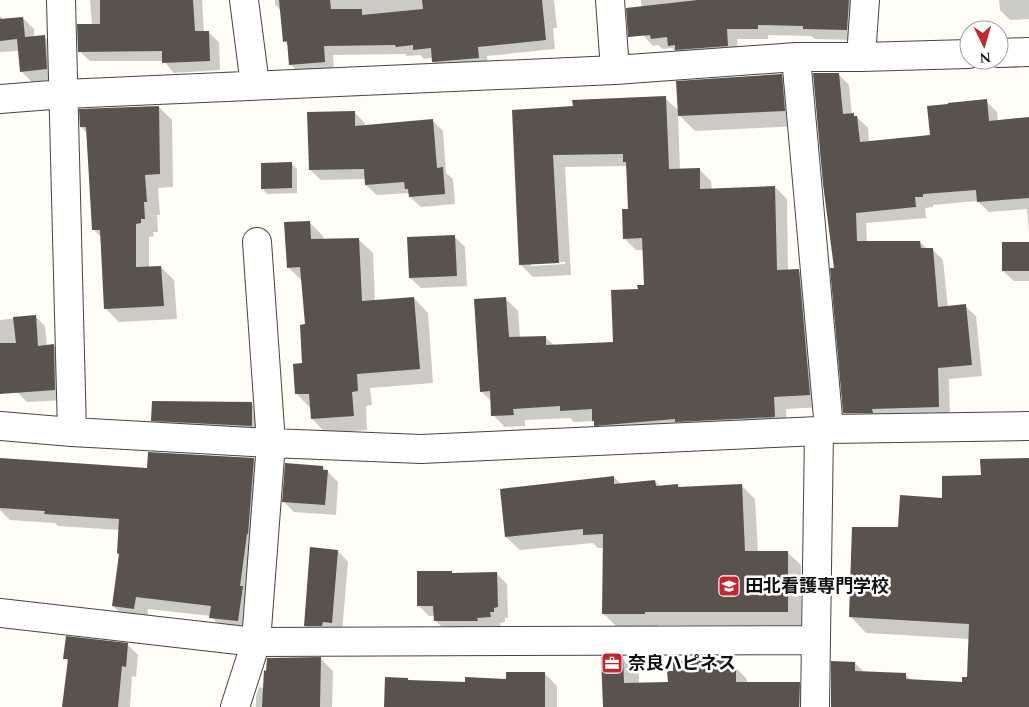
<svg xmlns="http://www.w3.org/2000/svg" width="1029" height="707" font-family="Spectral,'Noto Sans JP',serif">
	<rect width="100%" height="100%" fill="#fffdf5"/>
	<!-- shadow -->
	<path fill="#0003" fill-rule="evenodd" d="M90,0H202L204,32H208L219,42L220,70L174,73L164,61H90L79,51L92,25Z
		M275,0H554L557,28H553L555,49L487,56L488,68L443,72L433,62V58L424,59L420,55L407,56L405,54L333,55L334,72L300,74L290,64L288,45L284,41L281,11L275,4Z
		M641,0H860L857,40L815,39L811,36L768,35V39H737L738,56H680L672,48L663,49L658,45L653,46L643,35Z
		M999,0H1029V19L1010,20L1000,10Z
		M0,16L4,20L23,18L34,29V37H44L55,47L57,79L32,82L21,71L19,51L0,52Z
		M838,74L849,85L852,115L857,117L868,128L869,142L932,136L986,101L997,112L998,121L1029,118V232L1027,209L989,212L977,201L933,205V207L925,208L926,218L866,223L867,242H920L927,249H932L943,260L948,308L965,306L976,316L982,376L949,379L950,418L855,423L844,413L836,269Z
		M781,75L797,90L800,126L695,131L678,114L680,170L699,169L711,181L712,190L775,187L787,199L788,271H799L811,283L822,407L786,409L787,429L607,437L595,425L594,421L574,422L570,418L525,420V426L505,427L493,415L492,402L481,391L506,299L518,311L520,338L545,337L555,346L614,343L639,290L646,286L644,250H636L624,238L630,210L628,166L565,167L571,275L533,277L521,265L513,111L574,108L665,98L679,111ZM565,262V264L531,266V263Z
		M159,107L172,120L173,187L158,188L160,215H157L158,232H153L154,236L149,237V268L161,267L174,280L177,319L119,322L106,309L101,237L93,229L87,133L81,127Z
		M354,112L365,123V126L432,120L443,131L446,173L453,179L455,204L421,207L410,197V193L377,195L366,185V179L321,180L310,170Z
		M291,163L297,169V193L267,194L262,188Z
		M309,222L323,236L324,240L358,239L373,253L375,301L414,298L428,313L433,383L370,388L372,405L366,406L367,430L326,433L312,419L311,409L297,394L304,365L306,325L302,281L288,267Z
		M454,236L465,247L467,286L421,288L410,278Z
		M1029,243V281H1014L1003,271Z
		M35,316L45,326L47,346H54L64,356L65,400L27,402L0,375V320Z
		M251,403L262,414V436L163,431L152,420Z
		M254,459L266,471L250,633L223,630L211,616L148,609L147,621L126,618L113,606L120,554V530L58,526L55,523L10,520L0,510V472L148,470Z
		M1029,459V707H832L855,663L864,672L905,674L912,681L963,683L968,678L970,639L866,633L850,616L899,528L982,476Z
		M323,467L338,482L336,515L294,512L284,502Z
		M614,477L621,484L655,481L661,487L678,485L681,489L742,486L755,499L758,552H787L801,565V625H658V627H617L604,614V548H598L593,543L520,550L506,537Z
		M338,551L348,562L342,633L316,636L305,626Z
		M496,573L507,584L508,618H505V622L500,623L501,627L446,631L435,620V616H429L419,606Z
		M127,644L138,655L136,677L132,676L130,707H65L69,663L65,658Z
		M622,658L639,674V684L669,683L729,661L746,678L748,683H799L816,699V707H604Z
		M321,659L333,671L332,707H256V696L259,687L264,688Z
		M544,673L557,686V707H385L408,679L410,681L466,684L507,680Z"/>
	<!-- building -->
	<path fill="#5a524d" d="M100,0H193L195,31H209L210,61L162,63V51L78,52L77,24H100Z
		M279,0H330L331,9H362V15L423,9L422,0H542L546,40L478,47L479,58L432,62L431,48L413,50V45L396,47L395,45L324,46L325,62L289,65L287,41L283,42Z
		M698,0H849L847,30L803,29V26L758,25V29H727L728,46L675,50V45L668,46L667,37L651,39L650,35L628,37L626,8Z
		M23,17L25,37L45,35L47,69L20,72L17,39L0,41V19Z
		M813,73H839L843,114L854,113V116H857L860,142L930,135L927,106L948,104V103L987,99L989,121L1029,117V198L977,202L976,190L923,194V197H915L916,207L856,213L857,241H920L921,248H933L938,307L966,304L972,365L938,368L939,407L872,409L873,413H843L830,268H834L823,184Z
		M782,74L785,111L678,116L676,81Z
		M666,96L669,169L700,168V189L775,186L777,270L799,269L810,395L774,397L775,417L675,422V419L594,426V421H592V409L560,411V406L513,409L514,415L491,416L490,391L480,392L474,299L506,297L509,337L546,336V345L613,342L611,290L638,289L637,285H644L642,238L623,239L622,209H628L626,162H623V154L553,155L559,263L519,265L512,110L573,106L572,100Z
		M159,106L160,174L145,175L147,202H144L145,219H141V223L136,224V267L161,266L164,306L104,309L100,230H92L86,127H80L79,109Z
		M355,111V126L433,119L437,168L443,167L445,194L409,197L408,189H405L404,182L365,185L364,169L309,170L307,112Z
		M292,162V188L261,189V163Z
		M310,221L311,239L359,238L362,301L414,297L420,369L357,374L358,391L352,392L354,416L311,419L309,394H295L293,364L302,363L300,325L305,324L300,267L287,268L284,222Z
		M455,235L457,276L409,278L407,237Z
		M1002,242H1029V271H1002Z
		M36,315L38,346L54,344L55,390L0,394V343H16L13,317Z
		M152,401L252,402V426L151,421Z
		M148,452L254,458L248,534H247L240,586H243L238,621L209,618L211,606L136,597L134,609L112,606L119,554L117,553L119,519L44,514L45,511L0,508V458L147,468Z
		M1029,458V707H831V661L855,662V671L906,673V679L962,682V677H967L969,624L849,617L852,527H898L900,495L942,498V476L981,475L980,459Z
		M285,463L323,466V470H328L325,505L282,502Z
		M614,476V484L655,480L656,486L678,484V487L742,484L745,551H788V612H645V614H602L603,534L583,535V529L505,537L500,489Z
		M310,547L338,550L332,623L323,622L322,626H304Z
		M417,571H452V573L497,572L498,607L494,608V612H490L491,617L477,618L478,621H434L433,606H417Z
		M66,636L128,643L126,667L122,666L118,707H62L68,659H63Z
		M623,656L624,683L668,682L667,671H673V661L730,660V669H736V682H800L799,707H603L601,657Z
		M321,657L320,707H262L264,670L266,671L267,658Z
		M506,672H545V707H384L385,677L408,678V680L465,682V677L506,679Z"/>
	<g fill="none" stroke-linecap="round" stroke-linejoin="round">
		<!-- minor casing -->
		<g stroke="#444" stroke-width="30">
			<path id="minor" d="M61,0L72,432
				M244,0L255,85
				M610,0L615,70
				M999,53L1029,52
				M796,57L829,429
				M861,57L865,0
				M0,99L64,94L615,70L796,57H861L969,54
				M0,426L72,432L271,443L421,449L819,431L829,429L1029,426
				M0,613L256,642L816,640
				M235,707L256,642L271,443L257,242
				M815,707L819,431"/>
		</g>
		<!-- minor -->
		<use href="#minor" stroke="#fff" stroke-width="28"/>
	</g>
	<!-- icons -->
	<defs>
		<g id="university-square" transform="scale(1.125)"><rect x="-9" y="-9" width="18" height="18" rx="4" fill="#c4262e" stroke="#fff"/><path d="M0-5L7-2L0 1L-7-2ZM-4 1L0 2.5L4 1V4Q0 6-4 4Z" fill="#fff"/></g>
		<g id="office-square" transform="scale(1.125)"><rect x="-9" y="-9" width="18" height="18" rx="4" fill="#c4262e" stroke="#fff"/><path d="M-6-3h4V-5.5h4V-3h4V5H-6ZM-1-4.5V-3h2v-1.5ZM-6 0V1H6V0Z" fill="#fff"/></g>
	</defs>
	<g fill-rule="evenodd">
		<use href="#university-square" x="729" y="586"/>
		<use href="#office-square" x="612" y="663"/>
	</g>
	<g text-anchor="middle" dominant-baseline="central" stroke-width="5" stroke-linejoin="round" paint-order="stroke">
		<!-- poi labels -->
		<g font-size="18" font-weight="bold" fill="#111" stroke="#fff" text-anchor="start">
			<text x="745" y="586">田北看護専門学校</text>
			<text x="628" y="663">奈良ハピネス</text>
		</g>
	</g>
	<!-- north arrow -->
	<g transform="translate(984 45) rotate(175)"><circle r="24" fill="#ffffff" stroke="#a0a0a0"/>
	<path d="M0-4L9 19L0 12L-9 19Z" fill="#c4262e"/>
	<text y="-8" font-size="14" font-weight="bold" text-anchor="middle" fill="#111111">N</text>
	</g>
</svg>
